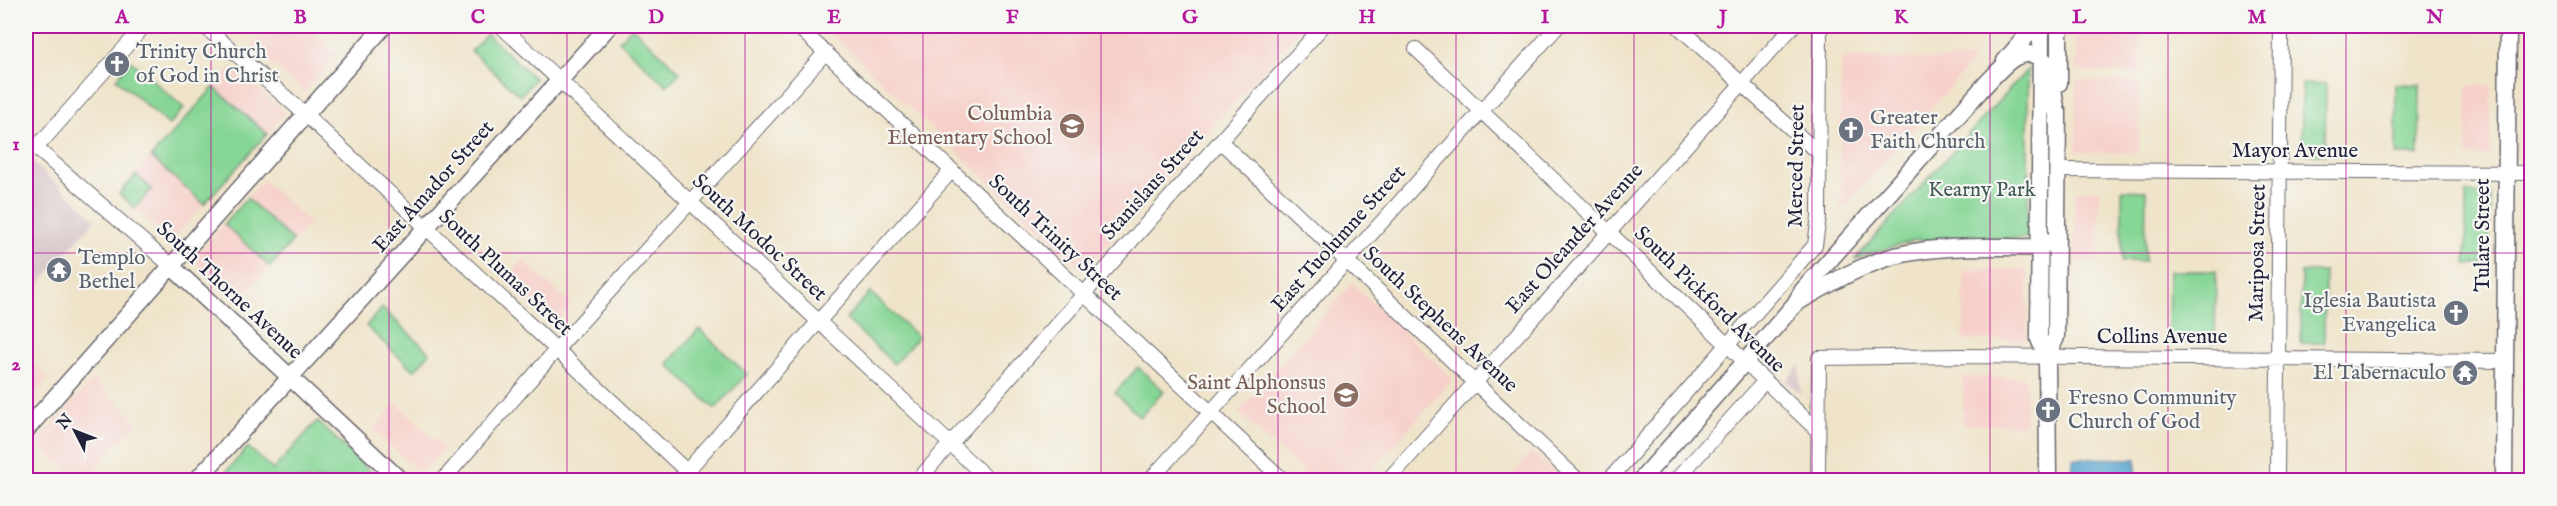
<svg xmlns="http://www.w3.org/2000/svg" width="2557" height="506" font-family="'IM FELL English',serif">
	<rect width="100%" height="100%" fill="#f6f6f2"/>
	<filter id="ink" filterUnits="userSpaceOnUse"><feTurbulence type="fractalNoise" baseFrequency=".0167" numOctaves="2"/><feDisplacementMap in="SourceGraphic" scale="12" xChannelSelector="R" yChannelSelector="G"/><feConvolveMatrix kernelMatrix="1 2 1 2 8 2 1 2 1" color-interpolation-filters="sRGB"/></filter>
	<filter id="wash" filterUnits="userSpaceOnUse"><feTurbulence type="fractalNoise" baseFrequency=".008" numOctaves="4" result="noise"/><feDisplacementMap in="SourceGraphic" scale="24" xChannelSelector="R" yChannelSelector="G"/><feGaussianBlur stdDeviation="1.35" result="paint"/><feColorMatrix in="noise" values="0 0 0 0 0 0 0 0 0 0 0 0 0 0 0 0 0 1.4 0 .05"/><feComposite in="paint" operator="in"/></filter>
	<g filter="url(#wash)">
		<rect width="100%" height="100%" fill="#efe4c9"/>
		<!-- built -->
		<path fill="#f7d0ca" d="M268,26H304L337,55L304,92L251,46Z
			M822,26H1303L1084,270Z
			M2077,26H2140V73L2076,72Z
			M1841,58L1975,59L1840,212V111Z
			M232,67L285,113L267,134L214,87Z
			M2076,81L2140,82L2139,153L2076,152Z
			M2467,85H2491L2490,156H2467Z
			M2528,86H2532L2531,156H2528Z
			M151,157L204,204L172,241L135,208L152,189L136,175Z
			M263,180L309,223L293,241L247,198Z
			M2075,190H2099L2098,261H2075Z
			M224,224L270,267L238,303L193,260Z
			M523,260L571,305L555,323L507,278Z
			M1964,269L2028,270L2027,340H1963Z
			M1352,283L1453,379L1363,480H1311L1238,412Z
			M26,357L49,378L26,405Z
			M1963,377L2026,378V425L1962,424Z
			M93,379L138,422L86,480H77L36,443Z
			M396,403L444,448L421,474L373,429Z
			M1532,452L1563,480H1507Z"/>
		<!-- industrial -->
		<path fill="#d2bec2" d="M26,157L96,219L26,299Z
			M1800,364V394L1786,381Z"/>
		<!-- green -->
		<path fill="#86d695" stroke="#547c68" stroke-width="1.5" d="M632,27L680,72L667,86L619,41Z
			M487,34L535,79L520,96L471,51Z
			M131,61L184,108L169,125L116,79Z
			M2028,69V238L1916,240L1855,259Z
			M2302,84H2326L2325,154H2302Z
			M2396,84L2420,85L2419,155H2396Z
			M214,87L267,134L204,204L151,157Z
			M136,175L152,189L135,208L119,194Z
			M2122,190L2146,191L2145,261H2122Z
			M2466,193L2490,194L2489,264H2466Z
			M247,198L293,241L270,267L224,224Z
			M2169,271H2216L2215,342H2168Z
			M2301,272H2325L2324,343H2301Z
			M870,292L918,337L894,364L846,319Z
			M382,308L430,353L414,371L366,326Z
			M699,329L747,374L715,409L667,364Z
			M1138,367L1164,391L1140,417L1115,393Z
			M317,421L373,474L372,480H284L280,477L277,480H219L248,447L273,470Z"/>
		<!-- water -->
		<path fill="#53a3cd" stroke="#3a6284" stroke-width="1.5" d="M2073,458L2136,459V480H2072Z"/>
	</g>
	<g filter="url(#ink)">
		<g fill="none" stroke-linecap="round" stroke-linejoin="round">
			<!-- minor casing -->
			<g stroke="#6a666d" stroke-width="16">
				<path id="minor" d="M204,26L305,114L696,480
					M501,26L989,480
					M797,26L1283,480
					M1678,26L1807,143L1819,152
					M1416,49L1818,431
					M26,139L170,265
					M1220,141L1578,480
					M36,148L144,26
					M2058,170L2532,173
					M443,480L556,350L826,52
					M679,480L952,170
					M918,480L1323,26
					M1150,480L1558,26
					M1388,480L1793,26
					M1609,480L1815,245L1819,217L1820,26
					M1676,480L1764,382
					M1818,480L1819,358L1960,356L2504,361
					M2277,480L2281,26"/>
			</g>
			<!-- major casing -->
			<g stroke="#6a666d" stroke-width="19">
				<path id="major" d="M2041,26L2039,339L2047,358L2048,480
					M2005,61L2035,26
					M2059,83V26
					M170,265L400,480
					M1798,302C1831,283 1865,262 1903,254C1948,244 1995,248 2041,247L2048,242
					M2047,358L2056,337L2058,112
					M26,430L384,26
					M197,480L609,26
					M1641,480L1744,363L1795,304L1803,290C1854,233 1905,176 1955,119C1967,106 2002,63 2016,57C2030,50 2044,56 2050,69L2058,121
					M2504,480L2508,26"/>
			</g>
			<!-- minor -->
			<use href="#minor" stroke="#fff" stroke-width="14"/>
			<!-- major -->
			<use href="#major" stroke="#fff" stroke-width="16"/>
		</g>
	</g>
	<!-- grid -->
	<path fill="none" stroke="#b5179e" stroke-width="1.5" stroke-opacity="0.55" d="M211,26V480M389,26V480M567,26V480M745,26V480M923,26V480M1101,26V480M1278,26V480M1456,26V480M1634,26V480M1812,26V480M1990,26V480M2168,26V480M2346,26V480M26,253H2532"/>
	<!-- icons -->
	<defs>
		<g id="church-disc" transform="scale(1.35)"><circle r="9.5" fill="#6b7280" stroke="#f6f6f2"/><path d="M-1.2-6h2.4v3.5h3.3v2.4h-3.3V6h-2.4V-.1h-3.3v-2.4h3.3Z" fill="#fff"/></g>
		<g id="school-disc" transform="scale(1.35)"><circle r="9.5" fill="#8d6e63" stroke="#f6f6f2"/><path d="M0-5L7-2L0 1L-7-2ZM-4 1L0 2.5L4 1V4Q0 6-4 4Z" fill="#fff"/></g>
		<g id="temple-disc" transform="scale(1.35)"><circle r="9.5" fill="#6b7280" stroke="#f6f6f2"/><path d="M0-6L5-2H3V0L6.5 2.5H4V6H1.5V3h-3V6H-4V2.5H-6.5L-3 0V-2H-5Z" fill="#fff"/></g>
	</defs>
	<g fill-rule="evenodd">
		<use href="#church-disc" x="117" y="64"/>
		<use href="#school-disc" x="1072" y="126"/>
		<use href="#church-disc" x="1851" y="130"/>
		<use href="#temple-disc" x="59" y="270"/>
		<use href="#church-disc" x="2456" y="313"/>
		<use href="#temple-disc" x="2465" y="373"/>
		<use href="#school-disc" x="1346" y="395"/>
		<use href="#church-disc" x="2048" y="410"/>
	</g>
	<g text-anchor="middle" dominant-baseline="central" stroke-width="4.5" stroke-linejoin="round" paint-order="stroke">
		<!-- worship labels -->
		<g font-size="21" fill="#5b616d" stroke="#f6f6f2" text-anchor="start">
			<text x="136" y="52">Trinity Church<tspan x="136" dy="24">of God in Christ</tspan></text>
			<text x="1870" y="118">Greater<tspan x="1870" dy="24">Faith Church</tspan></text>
			<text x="78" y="258">Templo<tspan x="78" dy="24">Bethel</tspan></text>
			<text x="2436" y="301" text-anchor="end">Iglesia Bautista<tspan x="2436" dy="24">Evangelica</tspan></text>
			<text x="2446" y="373" text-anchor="end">El Tabernaculo</text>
			<text x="2068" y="398">Fresno Community<tspan x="2068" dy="24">Church of God</tspan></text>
		</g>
		<!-- education labels -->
		<g font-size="21" fill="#785e54" stroke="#f6f6f2" text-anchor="end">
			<text x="1052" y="114">Columbia<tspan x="1052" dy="24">Elementary School</tspan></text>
			<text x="1326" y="383">Saint Alphonsus<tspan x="1326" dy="24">School</tspan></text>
		</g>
		<!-- street labels -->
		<g font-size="21" fill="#22223b" stroke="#f6f6f2">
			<text x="2295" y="151">Mayor Avenue</text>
			<text transform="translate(1797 166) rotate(-89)">Merced Street</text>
			<text transform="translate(1153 185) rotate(-48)">Stanislaus Street</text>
			<text transform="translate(434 187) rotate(-48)">East Amador Street</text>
			<text transform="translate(2483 235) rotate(-90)">Tulare Street</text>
			<text transform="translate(759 238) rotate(43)">South Modoc Street</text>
			<text transform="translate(1055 238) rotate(43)">South Trinity Street</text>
			<text transform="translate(1339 239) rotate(-48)">East Tuolumne Street</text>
			<text transform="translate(1575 239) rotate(-48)">East Oleander Avenue</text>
			<text transform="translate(2258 253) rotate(-89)">Mariposa Street</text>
			<text transform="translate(505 273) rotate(43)">South Plumas Street</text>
			<text transform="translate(229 291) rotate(43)">South Thorne Avenue</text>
			<text transform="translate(1709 300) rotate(44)">South Pickford Avenue</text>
			<text transform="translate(1440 320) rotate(43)">South Stephens Avenue</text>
			<text x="2162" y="337">Collins Avenue</text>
		</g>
		<!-- park labels -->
		<g font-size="21" fill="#405856" stroke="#f6f6f2">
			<text x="1982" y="190">Kearny Park</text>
		</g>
	</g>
	<!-- margin -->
	<rect width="2557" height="506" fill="none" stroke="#f6f6f2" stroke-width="66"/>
	<!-- north arrow -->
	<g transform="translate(75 431) rotate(312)" stroke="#f6f6f2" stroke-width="4.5" paint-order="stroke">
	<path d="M0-4.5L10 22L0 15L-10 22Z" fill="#22223b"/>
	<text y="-9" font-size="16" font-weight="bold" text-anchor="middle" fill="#22223b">N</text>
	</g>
	<rect x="33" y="33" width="2491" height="440" fill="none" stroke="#b5179e" stroke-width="2"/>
	<g font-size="20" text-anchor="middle" font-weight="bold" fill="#b5179e">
		<text x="122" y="23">A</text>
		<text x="300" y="23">B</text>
		<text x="478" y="23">C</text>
		<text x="656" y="23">D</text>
		<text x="834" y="23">E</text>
		<text x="1012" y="23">F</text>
		<text x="1190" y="23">G</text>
		<text x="1367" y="23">H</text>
		<text x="1545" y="23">I</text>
		<text x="1723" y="23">J</text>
		<text x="1901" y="23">K</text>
		<text x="2079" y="23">L</text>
		<text x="2257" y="23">M</text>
		<text x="2435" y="23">N</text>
		<text x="16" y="150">1</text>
		<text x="16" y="370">2</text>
	</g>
</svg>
